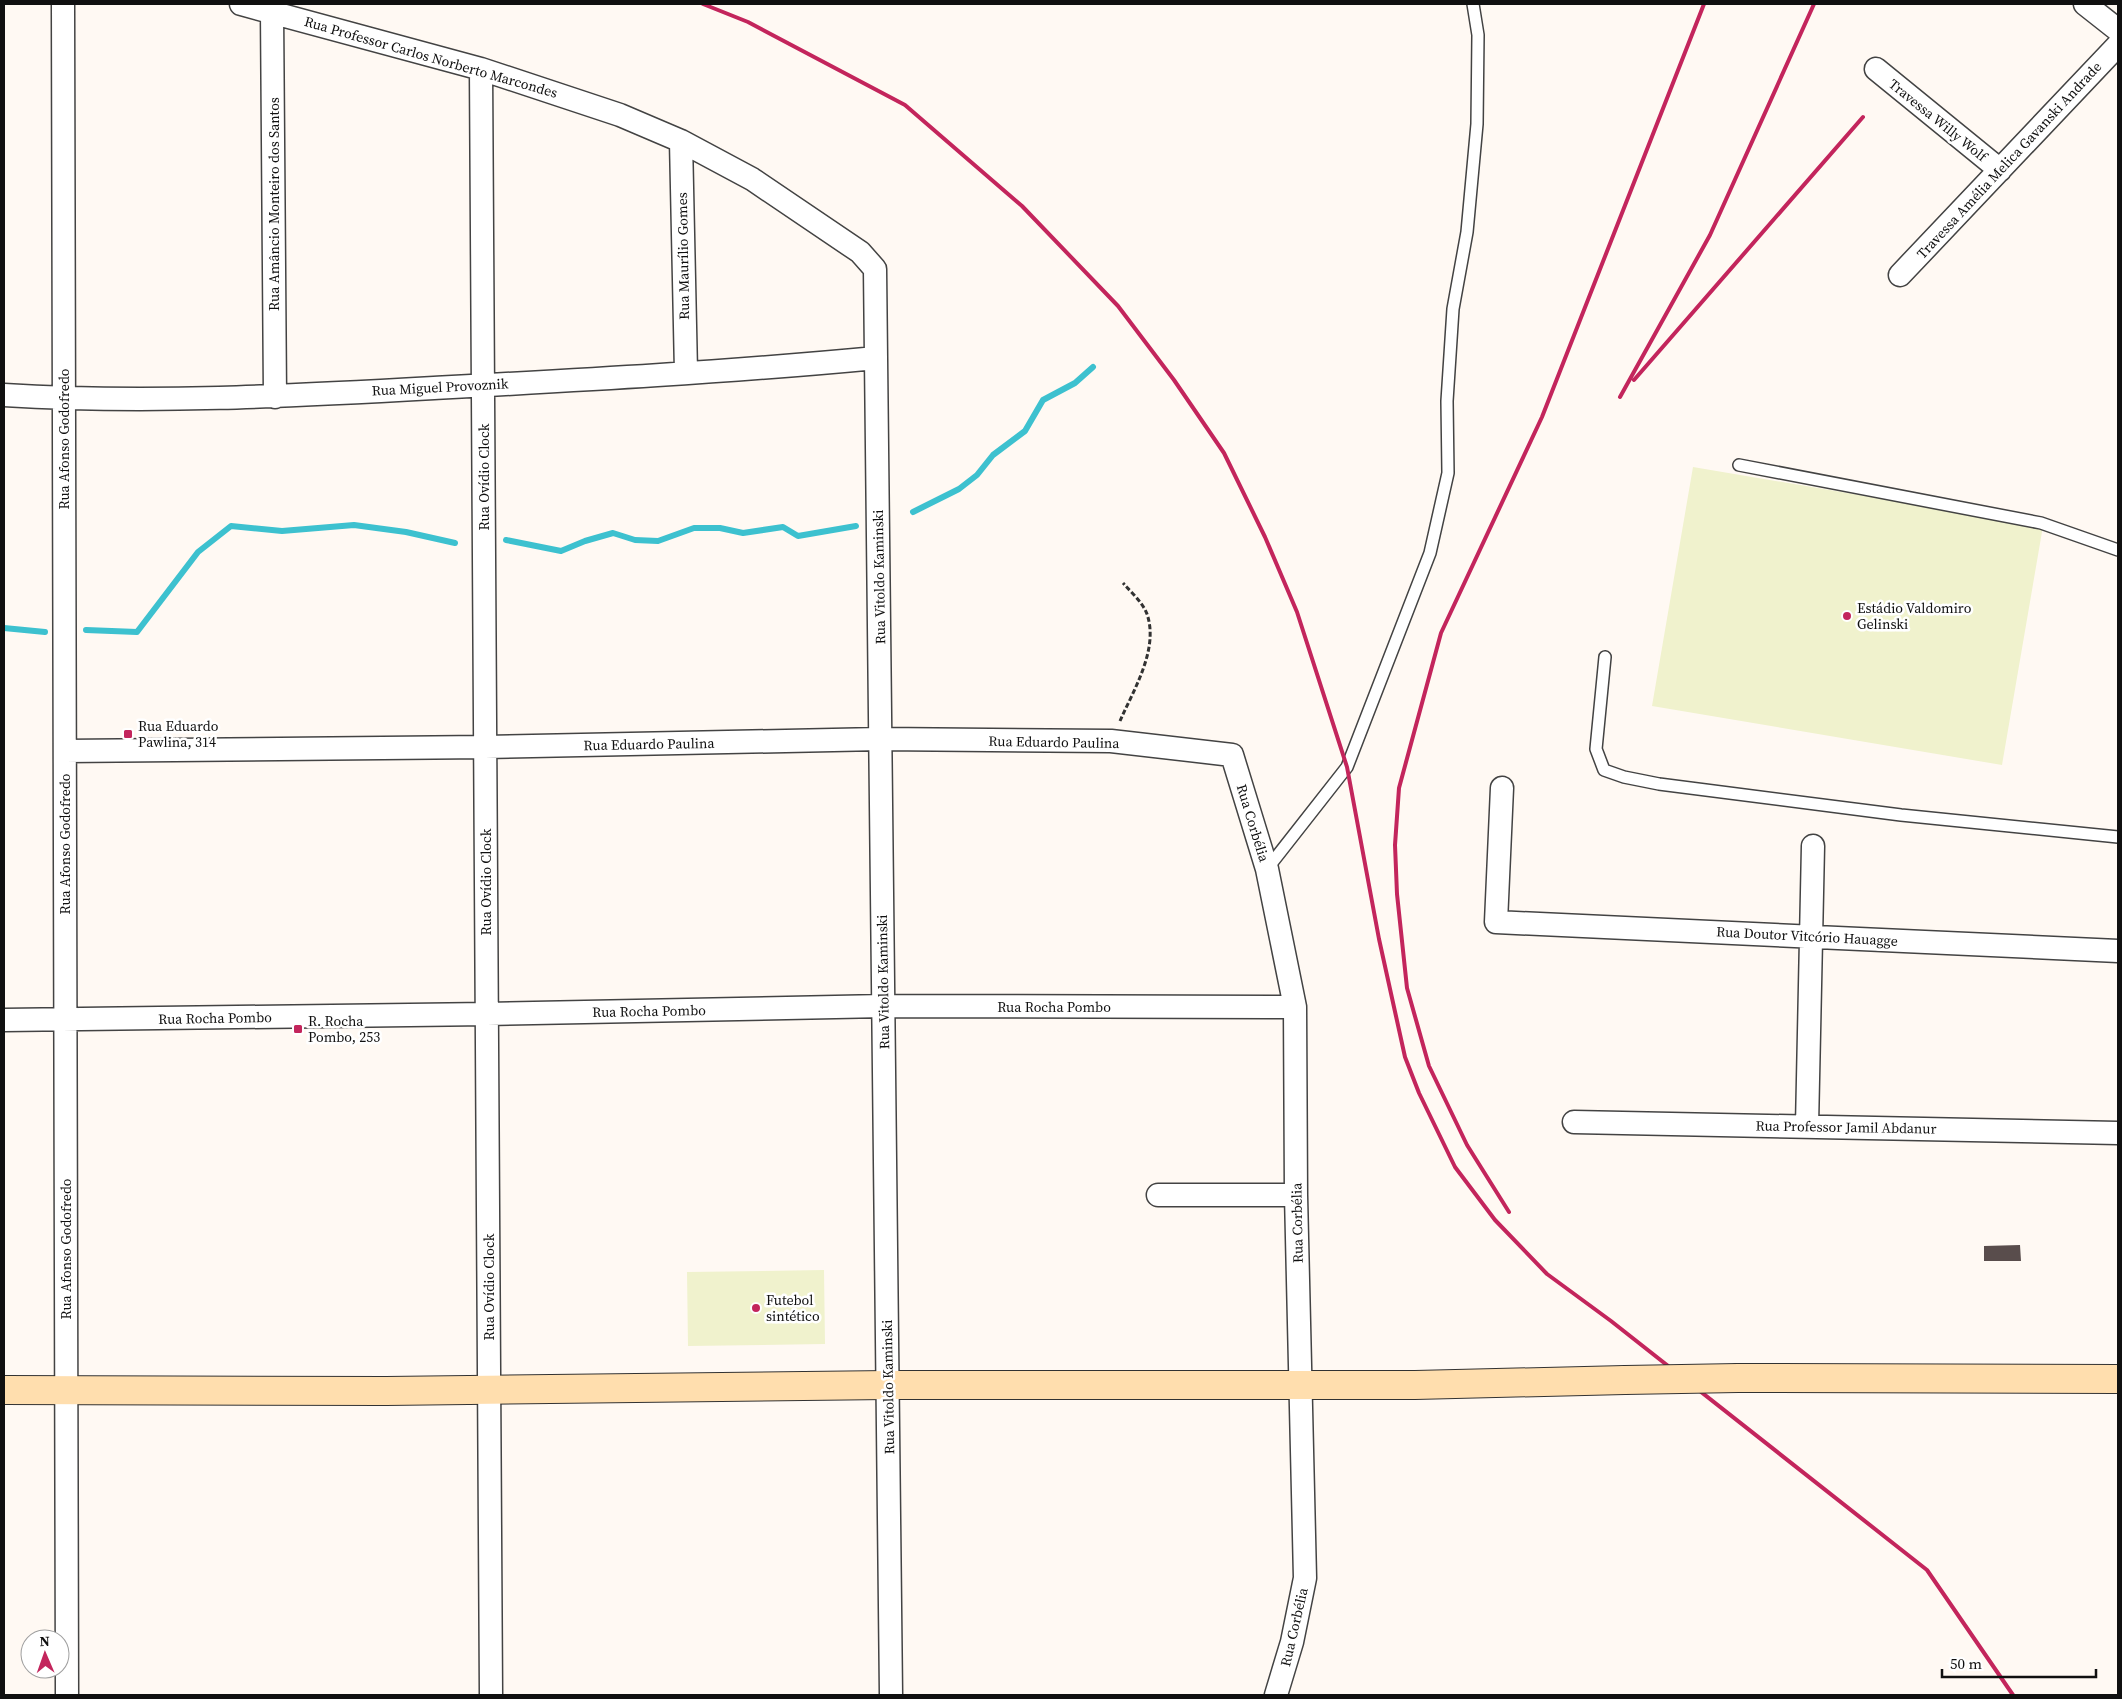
<svg xmlns="http://www.w3.org/2000/svg" width="2122" height="1699" font-family="'Source Serif 4',serif">
	<rect width="100%" height="100%" fill="#fff9f3"/>
	<!-- pitch -->
	<path fill="#f0f2cd" d="M1693,467L2043,526L2002,765L1652,706Z
		M824,1270L825,1344L688,1346L687,1272Z"/>
	<g fill="none" stroke-linecap="round" stroke-linejoin="round">
		<!-- stream -->
		<path stroke="#3dc1cf" stroke-width="6" d="M913,512L959,489L977,475L993,455L1025,431L1043,400L1075,383L1093,367
			M506,540L561,551L585,541L613,533L635,540L658,541L694,528H720L743,533L783,527L798,536L856,526
			M4,628L45,632
			M86,630L137,632L198,552L231,526L282,531L354,525L406,532L455,543"/>
	</g>
	<!-- building -->
	<path fill="#594d4c" d="M2020,1245L2021,1261H1984V1246Z"/>
	<g fill="none" stroke-linecap="round" stroke-linejoin="round">
		<!-- lane casing -->
		<g stroke="#434343" stroke-width="14">
			<path id="lane" d="M1739,465L2041,523L2118,550
				M1605,657L1596,749L1604,770L1624,777L1659,784L1901,815L2118,837
				M1267,869L1347,767L1430,553L1448,473L1447,401L1453,309L1467,232L1477,124L1478,35L1473,4"/>
		</g>
		<!-- street casing -->
		<g stroke="#434343" stroke-width="25">
			<path id="street" d="M63,4L67,1695
				M241,4L481,69L620,115L681,141L752,179L860,252L875,269L891,1695
				M2085,4L2118,30
				M272,11L275,397
				M481,69L491,1695
				M1876,69L2000,170
				M681,141L686,372
				M1900,275L2118,45
				M4,395C147,404 291,396 434,388C581,380 729,372 876,358
				M65,751L485,747L880,739L1111,741L1232,755L1267,869L1295,1007L1296,1195L1305,1578L1292,1642L1276,1695
				M1502,788L1496,922L2118,951
				M4,1020L487,1014L884,1006L1295,1007
				M1574,1122L2118,1133
				M1807,1126L1813,846
				M1158,1195H1296"/>
		</g>
		<!-- secondary casing -->
		<g stroke="#323232" stroke-width="30">
			<path id="secondary" d="M1738,1378L2118,1379
				M4,1390L386,1391L888,1385H1415L1625,1380"/>
		</g>
		<!-- path -->
		<path stroke="#323232" stroke-width="3" stroke-dasharray="5 2.5" stroke-linecap="butt" d="M1120,721C1134,689 1159,649 1147,614C1143,603 1131,592 1123,583"/>
		<!-- lane -->
		<use href="#lane" stroke="#fff" stroke-width="11"/>
		<!-- street -->
		<use href="#street" stroke="#fff" stroke-width="22"/>
		<!-- secondary -->
		<use href="#secondary" stroke="#ffdeae" stroke-width="28"/>
		<!-- rail -->
		<path stroke="#c3255c" stroke-width="4" d="M703,4L748,22L905,105L1022,206L1118,306L1174,380L1224,453L1265,537L1297,612L1347,767L1379,939L1405,1057L1419,1093L1455,1167L1495,1220L1547,1274L1611,1321L1927,1570L2013,1695
			M1634,380L1863,117
			M1620,397L1710,235L1814,4
			M1509,1212L1467,1145L1429,1066L1407,988L1397,894L1395,845L1399,788L1441,633L1542,417L1704,4"/>
		<!-- secondary-bridge casing -->
		<g stroke="#323232" stroke-width="30" stroke-linecap="butt">
			<path id="secondary-bridge" d="M1625,1380L1738,1378"/>
		</g>
		<!-- secondary-bridge -->
		<use href="#secondary-bridge" stroke="#ffdeae" stroke-width="28"/>
	</g>
	<!-- markers -->
	<g fill="#c3255c" stroke="#fff" stroke-width="2">
		<circle cx="1847" cy="616" r="5"/>
		<rect x="123" y="729" width="10" height="10" rx="2.5"/>
		<rect x="293" y="1024" width="10" height="10" rx="2.5"/>
		<circle cx="756" cy="1308" r="5"/>
	</g>
	<g text-anchor="middle" dominant-baseline="central" stroke-width="5" stroke-linejoin="round" paint-order="stroke">
		<!-- street labels -->
		<g font-size="14" fill="#101010" stroke="#fff">
			<text transform="translate(431 57) rotate(16)">Rua Professor Carlos Norberto Marcondes</text>
			<text transform="translate(1938 120) rotate(39)">Travessa Willy Wolf</text>
			<text transform="translate(2009 160) rotate(-47)">Travessa Amélia Melica Gavanski Andrade</text>
			<text transform="translate(274 204) rotate(-90)">Rua Amâncio Monteiro dos Santos</text>
			<text transform="translate(683 256) rotate(-91)">Rua Maurílio Gomes</text>
			<text transform="translate(440 387) rotate(-3)">Rua Miguel Provoznik</text>
			<text transform="translate(64 439) rotate(-90)">Rua Afonso Godofredo</text>
			<text transform="translate(484 477) rotate(-90)">Rua Ovídio Clock</text>
			<text transform="translate(879 577) rotate(-91)">Rua Vitoldo Kaminski</text>
			<text transform="translate(1054 742) rotate(1)">Rua Eduardo Paulina</text>
			<text transform="translate(649 744) rotate(-1)">Rua Eduardo Paulina</text>
			<text transform="translate(1253 823) rotate(73)">Rua Corbélia</text>
			<text transform="translate(65 844) rotate(-90)">Rua Afonso Godofredo</text>
			<text transform="translate(486 882) rotate(-90)">Rua Ovídio Clock</text>
			<text transform="translate(1807 936) rotate(3)">Rua Doutor Vitcório Hauagge</text>
			<text transform="translate(883 982) rotate(-91)">Rua Vitoldo Kaminski</text>
			<text x="1054" y="1007">Rua Rocha Pombo</text>
			<text transform="translate(649 1011) rotate(-1)">Rua Rocha Pombo</text>
			<text transform="translate(215 1018) rotate(-1)">Rua Rocha Pombo</text>
			<text transform="translate(1846 1127) rotate(1)">Rua Professor Jamil Abdanur</text>
			<text transform="translate(1297 1223) rotate(-91)">Rua Corbélia</text>
			<text transform="translate(66 1249) rotate(-90)">Rua Afonso Godofredo</text>
			<text transform="translate(489 1287) rotate(-90)">Rua Ovídio Clock</text>
			<text transform="translate(888 1387) rotate(-91)">Rua Vitoldo Kaminski</text>
			<text transform="translate(1294 1627) rotate(-77)">Rua Corbélia</text>
		</g>
		<!-- poi labels -->
		<g font-size="14" fill="#101010" stroke="#fff" text-anchor="start">
			<text x="1857" y="608">Estádio Valdomiro<tspan x="1857" dy="16">Gelinski</tspan></text>
			<text x="138" y="726">Rua Eduardo<tspan x="138" dy="16">Pawlina, 314</tspan></text>
			<text x="308" y="1021">R. Rocha<tspan x="308" dy="16">Pombo, 253</tspan></text>
			<text x="766" y="1300">Futebol<tspan x="766" dy="16">sintético</tspan></text>
		</g>
	</g>
	<!-- border -->
	<rect width="2122" height="1699" fill="none" stroke="#101010" stroke-width="10"/>
	<!-- north arrow -->
	<g transform="translate(45 1654) rotate(358)"><circle r="24" fill="#ffffff" stroke="#9f9f9f"/>
	<path d="M0-4L9 19L0 12L-9 19Z" fill="#c3255c"/>
	<text y="-8" font-size="14" font-weight="bold" text-anchor="middle" fill="#101010">N</text>
	</g>
	<!-- scale -->
	<path d="M1942 1669v8h154v-8" fill="none" stroke="#101010" stroke-width="2.5"/>
	<text x="1950" y="1669" font-size="15" fill="#101010" stroke="#ffffff" stroke-width="4" paint-order="stroke">50 m</text>
</svg>
